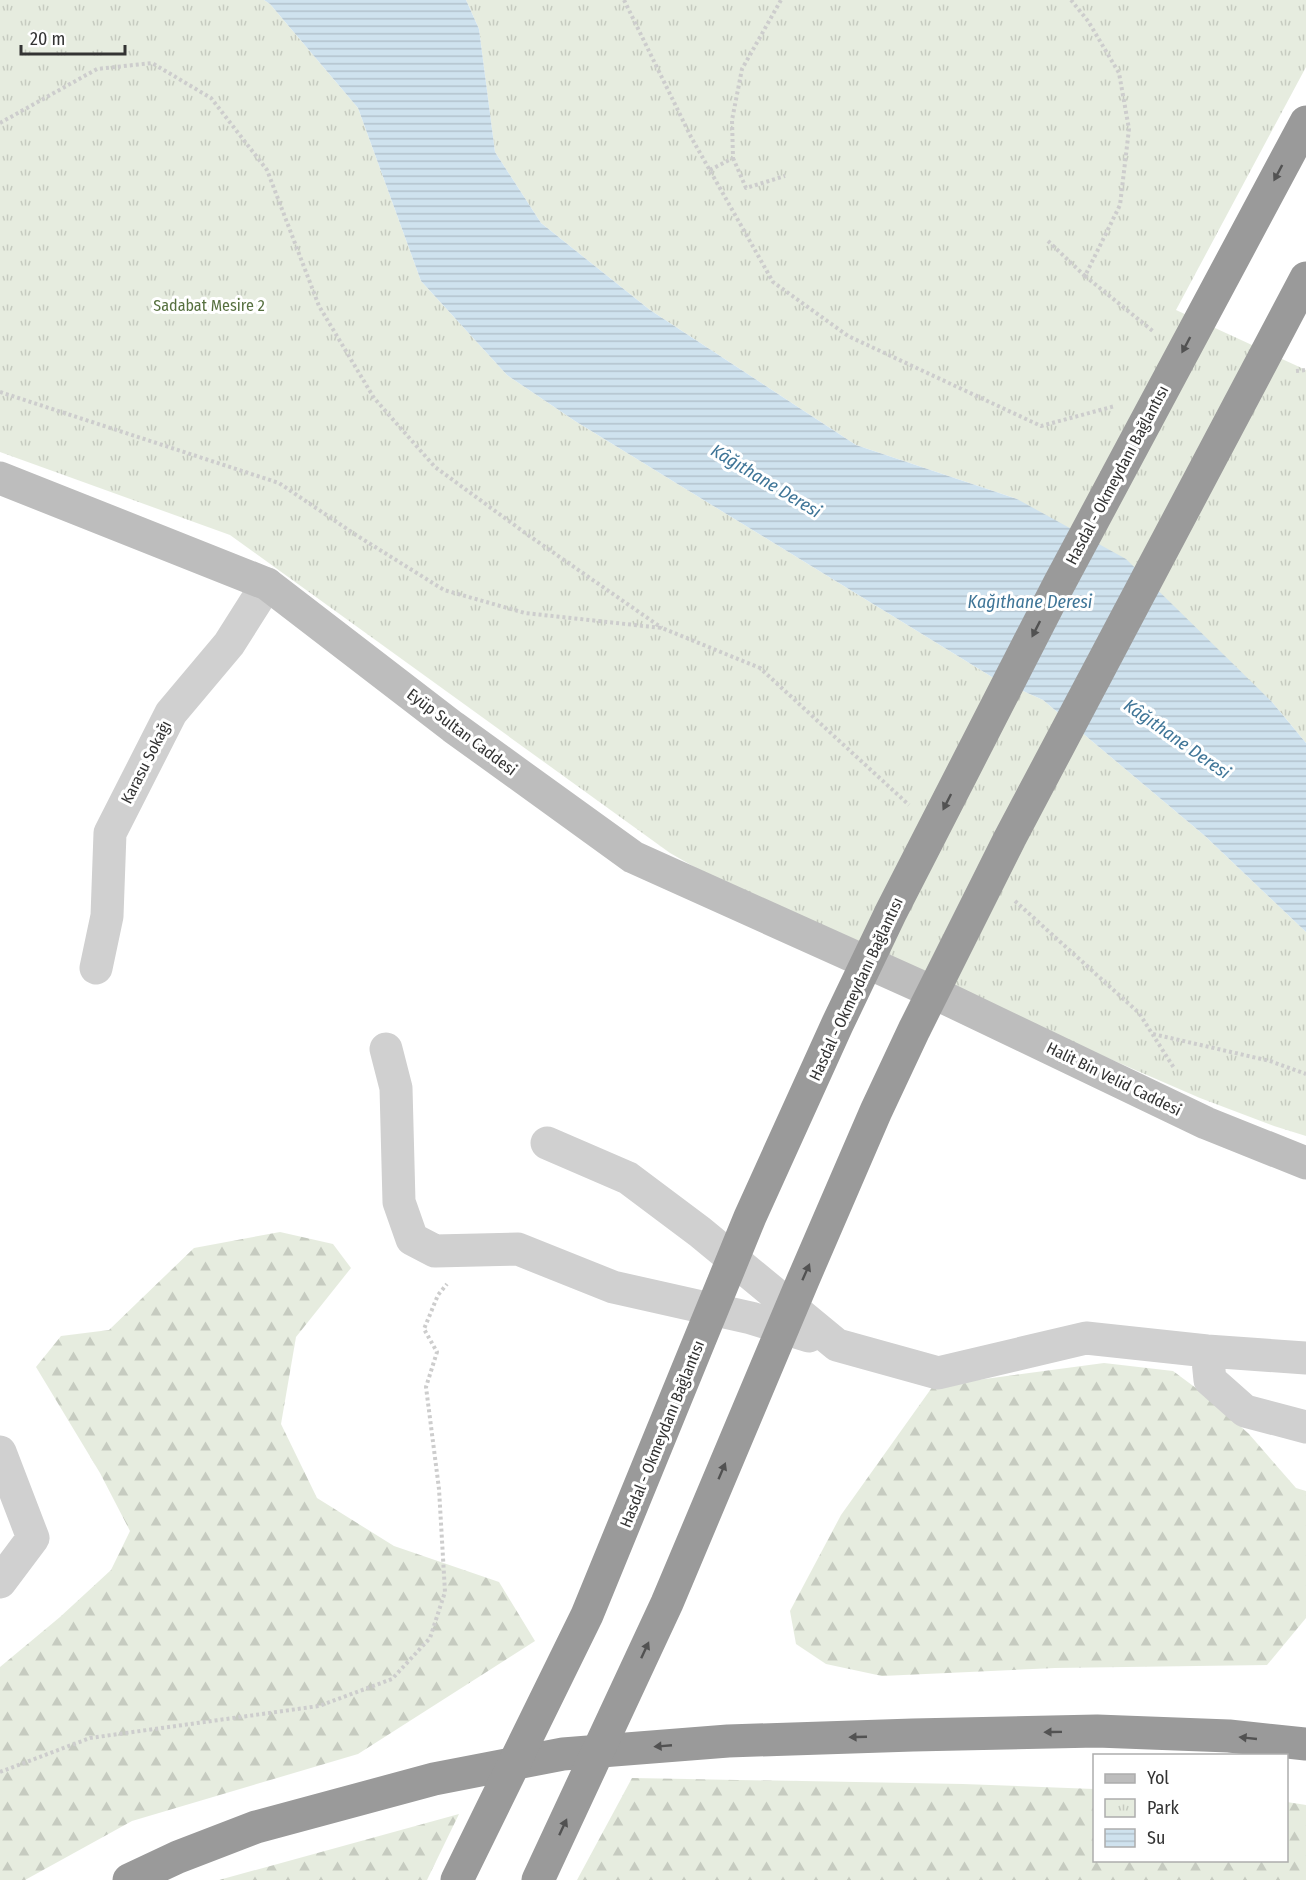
<svg xmlns="http://www.w3.org/2000/svg" width="1306" height="1880" font-family="'Fira Sans Condensed',sans-serif">
	<defs>
		<pattern id="forest-firs" width="22" height="20" patternUnits="userSpaceOnUse" patternTransform="scale(1.5)"><rect width="22" height="20" fill="#e6ecdf"/><path d="M5 1l3.5 6h-7zM16 11l3.5 6h-7z" fill="#c6cbc0"/></pattern>
		<pattern id="park-tufts" width="24" height="20" patternUnits="userSpaceOnUse" patternTransform="scale(1.5)"><rect width="24" height="20" fill="#e6ecdf"/><path d="M3 7l-1-3M5 7V3M7 7l1-3M15 17l-1-3M17 17v-4M19 17l1-3" fill="none" stroke="#c6cbc0"/></pattern>
		<pattern id="water-rules" width="6" height="5" patternUnits="userSpaceOnUse" patternTransform="scale(1.5)"><rect width="6" height="5" fill="#cfe2ee"/><path d="M0 2.5h6" fill="none" stroke="#b2c2cd"/></pattern>
	</defs>
	<rect width="100%" height="100%" fill="#fff"/>
	<!-- forest -->
	<path fill="url(#forest-firs)" d="M280,1232L333,1244L351,1268L296,1337L281,1424L317,1498L394,1546L499,1582L535,1641L358,1754L132,1821L25,1880H0V1667L60,1617L111,1570L130,1531L100,1473L36,1367L61,1336L109,1330L194,1248Z
		M1104,1363L1173,1371L1204,1394L1249,1434L1296,1488L1306,1491V1618L1267,1665L1055,1668L882,1676L826,1664L796,1644L790,1611L841,1515L933,1386Z
		M632,1778L963,1784L1094,1789V1860H1286L1287,1802L1306,1805V1880H577Z
		M459,1814L427,1880H219Z"/>
	<!-- park -->
	<path fill="url(#park-tufts)" d="M0,0H264L270,4L358,108L421,281L507,375L575,421L992,677L1043,700L1205,836L1306,932V1136L1274,1126L1200,1098L780,916L670,853L230,535L0,452Z
		M466,0H1306V67L1176,310L1306,370V743L1272,702L1017,499L856,445L650,310L541,223L495,152L479,29Z"/>
	<!-- water -->
	<path fill="url(#water-rules)" d="M264,0H466L479,29L495,152L541,223L650,310L856,445L1017,499L1126,559L1272,702L1306,743V932L1205,836L1043,700L992,677L575,421L507,375L421,281L358,108L270,4Z"/>
	<g fill="none" stroke-linecap="round" stroke-linejoin="round">
		<!-- path -->
		<path stroke="#cdcdcd" stroke-width="4" stroke-dasharray="3 3" stroke-linecap="butt" d="M624,0L691,137L773,282L848,336L1041,426L1115,406
			M1071,0L1088,21L1119,73L1129,129L1120,205L1085,276L1154,332
			M0,123L97,69L152,63L211,98L267,170L319,306L374,398L435,467L528,535L662,628
			M733,158L746,188L785,176
			M710,170L733,158L732,120L742,69L781,0
			M1048,241L1085,276
			M1296,371L1306,370
			M0,392L279,483L356,535L444,590L525,613L662,628L760,668L909,805
			M1015,901L1139,1013L1174,1068
			M1153,1034L1270,1061L1306,1074
			M0,1772L90,1738L319,1706L392,1679L430,1638L445,1592L439,1489L426,1387L437,1352L424,1329L438,1295L447,1284"/>
		<!-- minor -->
		<path stroke="#d0d0d0" stroke-width="33" d="M96,968L107,916L110,833L171,713L229,644L267,584
			M386,1049L396,1088L399,1202L412,1239L435,1251L518,1249L613,1287L751,1318L809,1336
			M547,1143L628,1178L700,1232L837,1345L938,1373L1086,1338L1207,1351L1306,1358
			M1207,1351L1210,1380L1245,1411L1306,1427
			M0,1452L33,1538L0,1582"/>
		<!-- secondary -->
		<path stroke="#bdbdbd" stroke-width="33" d="M0,478L267,584L453,727L633,857L924,988L1206,1123L1306,1163"/>
		<!-- motorway -->
		<path stroke="#9a9a9a" stroke-width="33" d="M129,1880L178,1857L256,1827L434,1779L563,1754L728,1741L913,1735L1097,1731L1229,1736L1306,1744"/>
		<!-- motorway-bridge -->
		<path stroke="#9a9a9a" stroke-width="33" d="M457,1880L587,1615L750,1217L837,1025L891,912L1059,584L1306,122
			M538,1880L667,1603L803,1280L876,1111L914,1030L1010,838L1306,278"/>
	</g>
	<!-- one-way arrows -->
	<defs><path id="oneway-solid" d="M-6-.8H1V-3.2L6.5 0L1 3.2V.8H-6Z" transform="scale(1.5)"/></defs>
	<g fill="#525252">
		<use href="#oneway-solid" transform="translate(1278 173) rotate(118)"/>
		<use href="#oneway-solid" transform="translate(1186 345) rotate(118)"/>
		<use href="#oneway-solid" transform="translate(1036 629) rotate(117)"/>
		<use href="#oneway-solid" transform="translate(947 802) rotate(117)"/>
		<use href="#oneway-solid" transform="translate(806 1272) rotate(-66)"/>
		<use href="#oneway-solid" transform="translate(722 1471) rotate(-67)"/>
		<use href="#oneway-solid" transform="translate(645 1650) rotate(-65)"/>
		<use href="#oneway-solid" transform="translate(1053 1732) rotate(179)"/>
		<use href="#oneway-solid" transform="translate(858 1737) rotate(178)"/>
		<use href="#oneway-solid" transform="translate(1248 1738) rotate(-174)"/>
		<use href="#oneway-solid" transform="translate(663 1746) rotate(175)"/>
		<use href="#oneway-solid" transform="translate(563 1827) rotate(-65)"/>
	</g>
	<g text-anchor="middle" dominant-baseline="central" stroke-width="6" stroke-linejoin="round" paint-order="stroke">
		<!-- park labels -->
		<g font-size="16" fill="#56703f" stroke="#fff">
			<text x="209" y="305">Sadabat Mesire 2</text>
		</g>
		<!-- street labels -->
		<g font-size="16" fill="#333" stroke="#fff">
			<text transform="translate(1117 475) rotate(-62)">Hasdal - Okmeydanı Bağlantısı</text>
			<text transform="translate(462 732) rotate(37)">Eyüp Sultan Caddesi</text>
			<text transform="translate(146 762) rotate(-63)">Karasu Sokağı</text>
			<text transform="translate(856 989) rotate(-65)">Hasdal - Okmeydanı Bağlantısı</text>
			<text transform="translate(1114 1079) rotate(26)">Halit Bin Velid Caddesi</text>
			<text transform="translate(662 1434) rotate(-68)">Hasdal - Okmeydanı Bağlantısı</text>
		</g>
		<!-- water labels -->
		<g font-size="18" font-style="italic" fill="#3f7597" stroke="#fff">
			<text transform="translate(766 481) rotate(31)">Kâğıthane Deresi</text>
			<text x="1030" y="602">Kağıthane Deresi</text>
			<text transform="translate(1177 739) rotate(35)">Kâğıthane Deresi</text>
		</g>
	</g>
	<!-- legend -->
	<rect x="1093" y="1754" width="195" height="108" fill="#ffffff" stroke="#adadad" stroke-width="1.5"/>
	<rect x="1105" y="1774" width="30" height="9" fill="#bdbdbd" stroke="#adadad" stroke-width="1.5"/>
	<text x="1147" y="1784" font-size="18" fill="#333333">Yol</text>
	<rect x="1105" y="1799" width="30" height="18" fill="url(#park-tufts)" stroke="#adadad" stroke-width="1.5"/>
	<text x="1147" y="1814" font-size="18" fill="#333333">Park</text>
	<rect x="1105" y="1829" width="30" height="18" fill="url(#water-rules)" stroke="#adadad" stroke-width="1.5"/>
	<text x="1147" y="1844" font-size="18" fill="#333333">Su</text>
	<!-- scale -->
	<path d="M21 45v9h104v-9" fill="none" stroke="#333333" stroke-width="3"/>
	<text x="30" y="45" font-size="18" fill="#333333" stroke="#ffffff" stroke-width="4.5" paint-order="stroke">20 m</text>
</svg>
